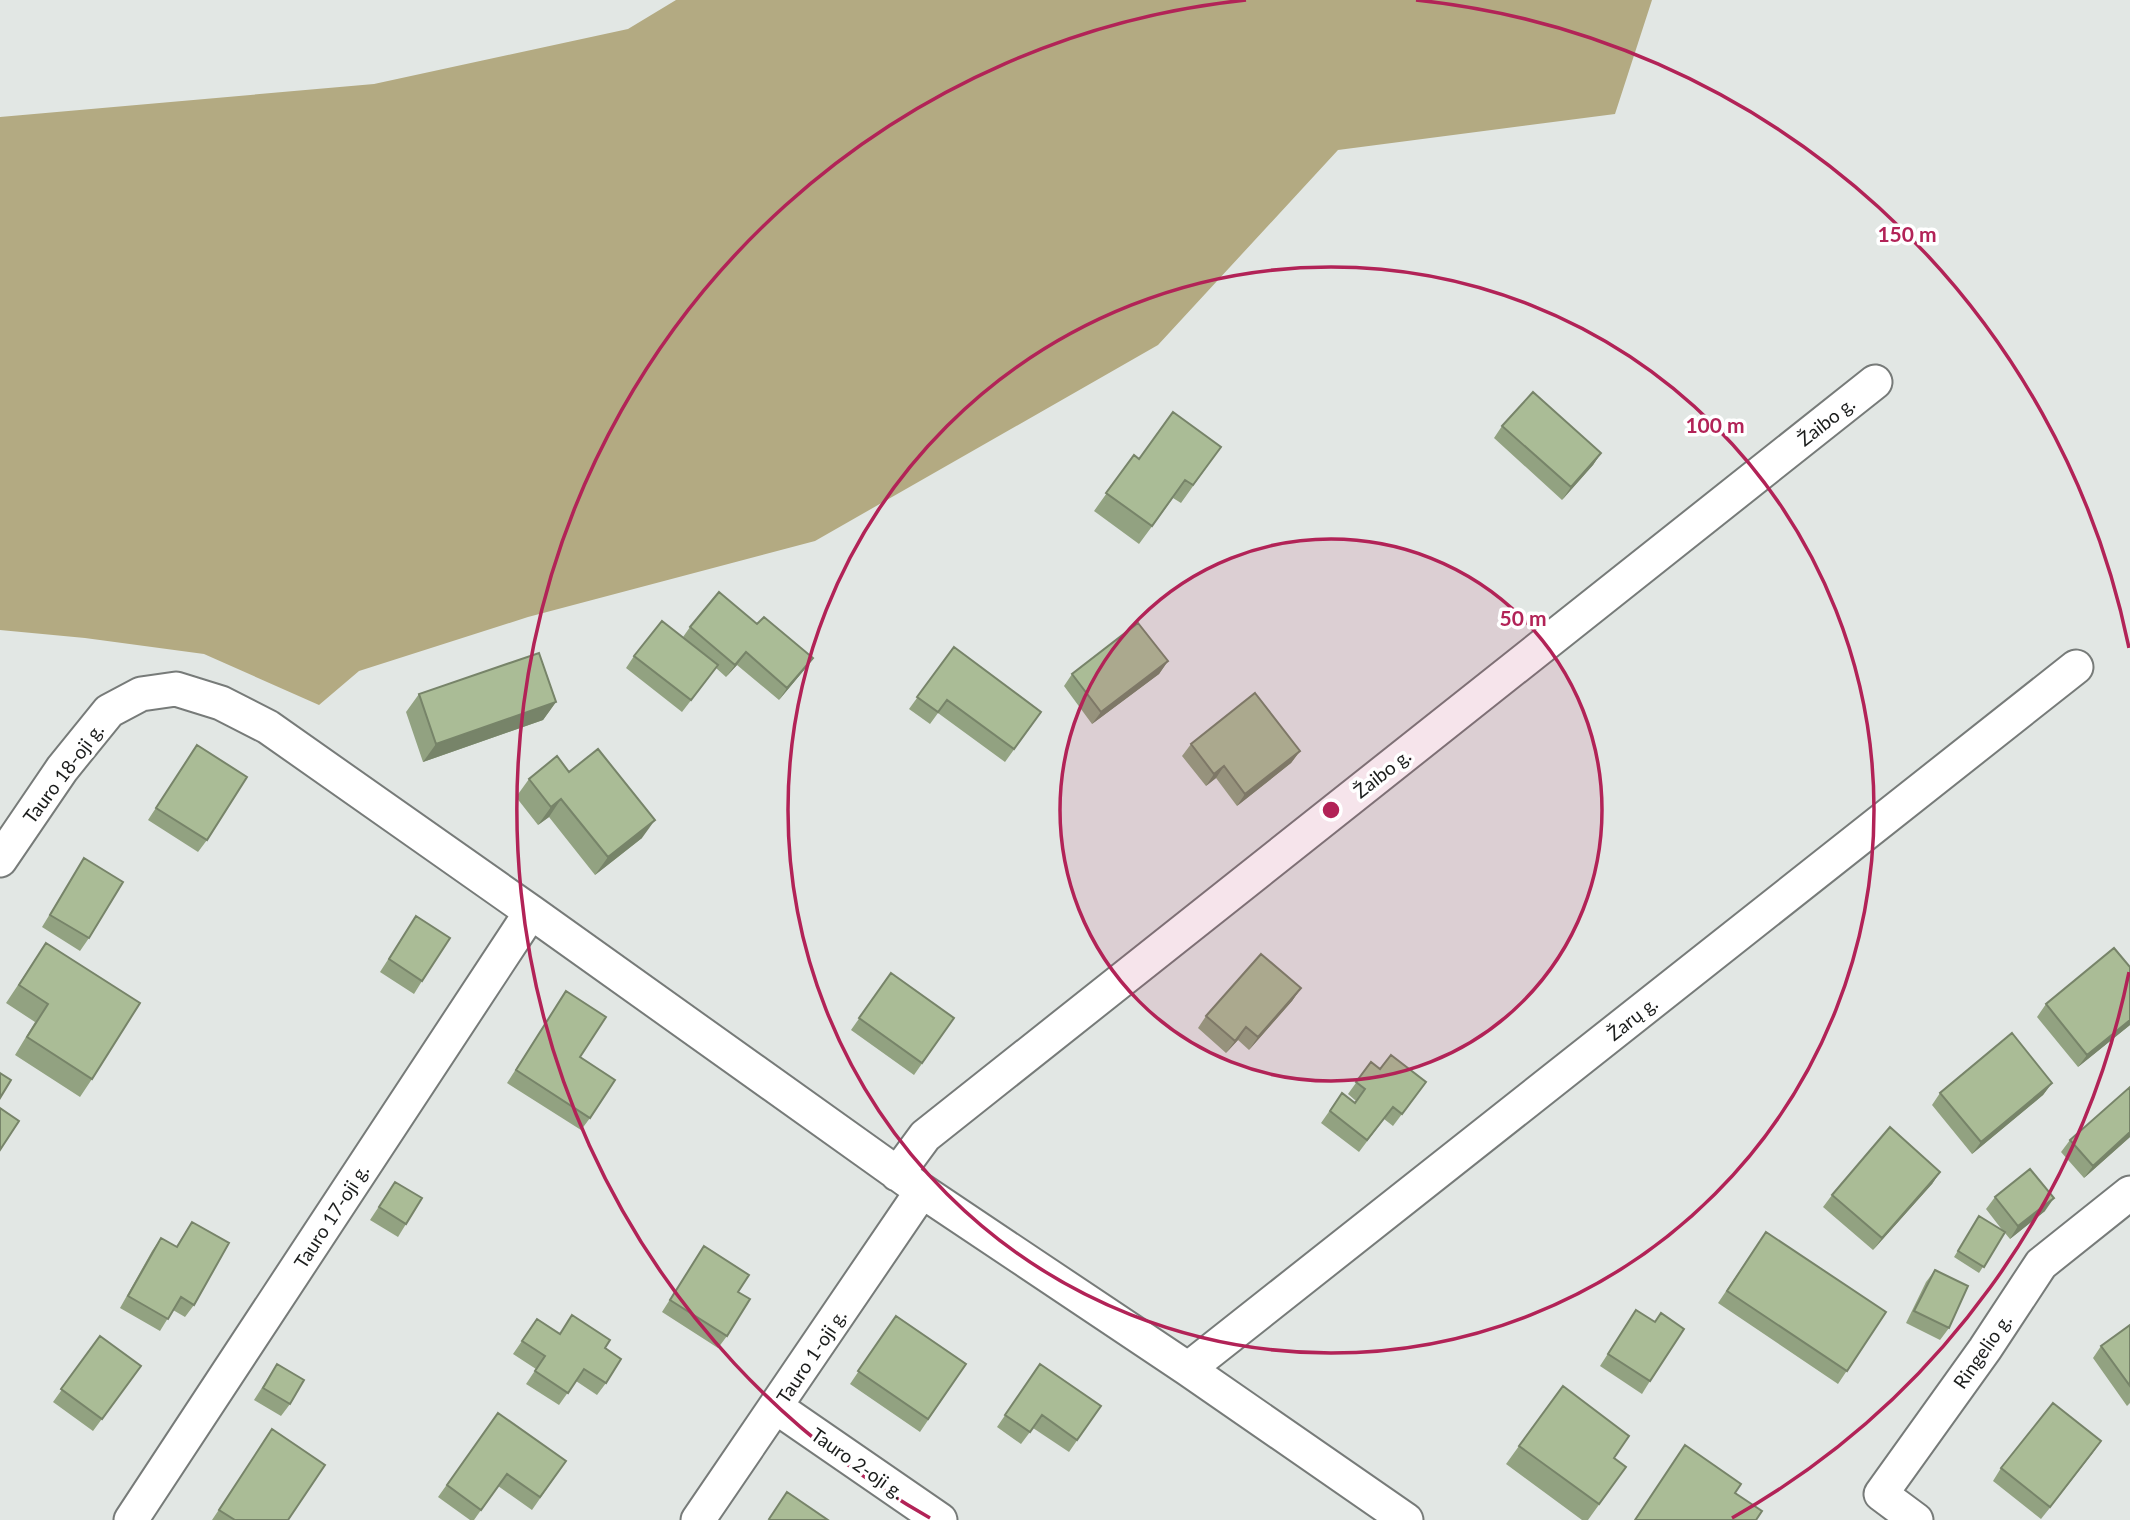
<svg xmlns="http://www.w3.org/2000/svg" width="2130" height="1520" font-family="Lato,sans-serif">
	<rect width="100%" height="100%" fill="#e2e7e4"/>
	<!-- forest -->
	<path fill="#b3aa82" d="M676,0H1652L1615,114L1338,150L1158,345L815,541L528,617L359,671L319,705L204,654L85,638L0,630V117L374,84L628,29Z"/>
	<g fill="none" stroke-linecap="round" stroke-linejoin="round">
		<!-- street casing -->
		<g stroke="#777b79" stroke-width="37">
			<path id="street" d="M0,860L62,769L109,711L141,694L176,689L221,703L268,727L531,912L922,1191L1188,1369L1406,1520
				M897,1174L925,1136L1875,382
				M1188,1369L2076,667
				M776,1407L940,1520
				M131,1520L531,912
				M698,1520L922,1191
				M1916,1520L1881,1494L1985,1349L2041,1264L2130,1193"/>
		</g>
		<!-- street -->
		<use href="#street" stroke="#fff" stroke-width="33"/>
	</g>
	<!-- wall -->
	<path fill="#92a281" d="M1502,426L1601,453L1593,465L1562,500L1494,438Z
		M1221,447L1181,503L1173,498L1139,544L1094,511L1134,455L1139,459Z
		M690,627L804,670L779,700L737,665L726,677L716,668L682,712L626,668L634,656L683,637Z
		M954,647L1041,712L1005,762L938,713L930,724L909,709Z
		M1168,661L1159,674L1092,724L1064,686L1072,674Z
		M419,694L556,702L543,720L423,762L406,712Z
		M1191,744L1300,751L1291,763L1237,806L1216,778L1206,786L1182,756Z
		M197,745L207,840L198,852L148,820Z
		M569,772L642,838L595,875L549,817L538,825L516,797L529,779Z
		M84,858L89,938L80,951L42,927Z
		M416,916L422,981L414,994L380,972Z
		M46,943L92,1079L80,1097L15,1055L35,1022L6,1003Z
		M891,973L954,1018L914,1075L851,1030Z
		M1301,988L1292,1001L1249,1050L1238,1040L1226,1053L1198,1028L1206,1016Z
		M566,991L590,1118L581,1130L507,1083Z
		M2046,1004L2130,1025L2078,1067L2037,1017Z
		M1371,1062L1380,1069L1426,1082L1393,1126L1384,1119L1359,1152L1321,1123L1342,1093L1355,1103L1356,1101L1348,1094Z
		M2052,1083L2043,1095L1972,1154L1932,1105L1940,1093Z
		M2130,1137L2084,1178L2061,1152L2070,1140Z
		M1940,1172L1932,1184L1873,1250L1823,1207L1832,1195Z
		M395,1182L406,1224L398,1237L370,1220Z
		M1995,1197L2045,1211L2010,1239L2005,1233L1979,1273L1954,1257L1975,1223L2003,1231L1986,1209Z
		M192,1222L194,1305L185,1317L173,1310L160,1331L120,1308L152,1251L161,1238L176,1247Z
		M1766,1232L1886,1312L1838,1384L1718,1303Z
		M704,1246L738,1292L727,1336L718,1348L662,1312Z
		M1935,1270L1949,1328L1940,1340L1906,1323L1926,1282Z
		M1636,1310L1655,1322L1650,1381L1642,1394L1600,1366Z
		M896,1316L966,1364L920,1432L850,1384Z
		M537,1319L559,1334L605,1348L606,1383L597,1395L576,1381L559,1405L526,1384L536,1369L513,1354Z
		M2130,1325V1403L2127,1406L2093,1358L2101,1346Z
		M100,1336L141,1366L93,1431L53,1402Z
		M277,1364L290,1404L281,1416L254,1400Z
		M1040,1364L1101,1406L1069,1452L1033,1428L1021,1444L997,1427Z
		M498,1413L566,1461L532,1510L498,1486L474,1520H470L438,1497Z
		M272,1429L288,1520H212L260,1448Z
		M2101,1441L2041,1519L1993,1481L2001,1468Z
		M1519,1446L1614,1458L1626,1467L1588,1520H1582L1506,1464Z"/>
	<!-- shaded-wall -->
	<path fill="#778469" d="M1601,453L1593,465L1562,500L1571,487Z
		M746,652L737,665L726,677L735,665Z
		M813,658L804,670L779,700L787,688Z
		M1168,661L1159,674L1092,724L1101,712Z
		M556,702L543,720L423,762L436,744Z
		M1300,751L1291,763L1237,806L1245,794Z
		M1224,766L1216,778L1206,786L1214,774Z
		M561,799L549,817L538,825L551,807Z
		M655,820L642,838L595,875L608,857Z
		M1301,988L1292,1001L1249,1050L1258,1037Z
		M2130,1020V1025L2078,1067L2087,1055Z
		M1246,1027L1238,1040L1226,1053L1235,1041Z
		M2052,1083L2043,1095L1972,1154L1981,1142Z
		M2130,1132V1137L2084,1178L2093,1166Z
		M1940,1172L1932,1184L1873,1250L1882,1238Z
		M2054,1198L2045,1211L2010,1239L2018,1226Z
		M2101,1441L2092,1454L2041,1519L2050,1507Z"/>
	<!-- building -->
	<path fill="#aabc96" stroke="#778469" stroke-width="2" d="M1533,392L1601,453L1571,487L1502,426Z
		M1173,412L1221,447L1193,485L1185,480L1152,526L1106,493L1134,455L1139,459Z
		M719,592L757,624L764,617L813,658L787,688L746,652L735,665L690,627Z
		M662,621L718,665L691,700L634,656Z
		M1138,623L1168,661L1101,712L1072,674Z
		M954,647L1041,712L1014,749L947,700L938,712L917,697Z
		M539,653L556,702L436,744L419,694Z
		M1255,693L1300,751L1245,794L1224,766L1214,774L1191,744Z
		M197,745L247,777L207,840L156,808Z
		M598,749L655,820L608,857L561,799L551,807L529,779L557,756L569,772Z
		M84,858L123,882L89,938L50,915Z
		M416,916L450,938L422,981L389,959Z
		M46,943L140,1003L92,1079L27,1037L48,1004L19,985Z
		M2114,948L2130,967V1020L2087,1055L2046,1004Z
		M1261,954L1301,988L1258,1037L1246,1027L1235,1041L1206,1016Z
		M891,973L954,1018L922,1063L859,1018Z
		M566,991L606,1017L580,1057L615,1080L590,1118L516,1070Z
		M2012,1033L2052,1083L1981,1142L1940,1093Z
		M1391,1055L1426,1082L1402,1114L1393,1107L1367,1140L1330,1111L1342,1093L1355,1103L1365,1089L1356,1082L1371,1062L1380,1069Z
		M0,1073L11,1080L0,1098Z
		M2130,1087V1132L2093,1166L2070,1140Z
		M0,1108L19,1121L0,1150Z
		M1890,1127L1940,1172L1882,1238L1832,1195Z
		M2030,1169L2054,1198L2018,1226L1995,1197Z
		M395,1182L422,1198L406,1224L379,1207Z
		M1979,1216L2005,1232L1984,1267L1958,1251Z
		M192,1222L229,1243L194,1305L181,1297L168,1319L128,1296L161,1238L177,1247Z
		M1766,1232L1886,1312L1847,1371L1727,1291Z
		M704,1246L749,1275L738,1292L750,1299L727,1336L670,1300Z
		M1935,1270L1968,1286L1949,1328L1914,1311Z
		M1636,1310L1655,1322L1661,1313L1684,1329L1650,1381L1608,1354Z
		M572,1315L610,1340L605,1348L621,1359L606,1383L584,1369L568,1393L535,1371L545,1356L522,1341L537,1319L560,1334Z
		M896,1316L966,1364L928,1419L858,1371Z
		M2130,1325V1386L2101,1346Z
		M100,1336L141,1366L102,1419L61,1389Z
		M277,1364L304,1380L290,1404L263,1388Z
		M1040,1364L1101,1406L1077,1440L1042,1415L1030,1432L1005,1415Z
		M1563,1386L1629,1436L1614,1458L1626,1467L1599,1504L1519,1446Z
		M2053,1403L2101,1441L2050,1507L2001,1468Z
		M498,1413L566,1461L540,1497L507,1474L481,1510L447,1485Z
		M272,1429L325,1465L288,1520H235L219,1510Z
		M1685,1445L1741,1484L1735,1493L1762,1511L1756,1520H1635Z
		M787,1492L828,1520H771L769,1519Z"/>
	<!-- distance rings -->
	<circle cx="1331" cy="810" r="271" fill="#b22357" fill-opacity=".12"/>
	<g fill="none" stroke="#b22357" stroke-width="3.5">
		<circle cx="1331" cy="810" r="271"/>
		<circle cx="1331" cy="810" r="543"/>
		<path d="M2129 972A814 814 0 0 1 1732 1518M930 1518A814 814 0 0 1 1246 0M1416 0A814 814 0 0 1 2129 648"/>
	</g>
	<g text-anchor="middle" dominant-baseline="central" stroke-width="7" stroke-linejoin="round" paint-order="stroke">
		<!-- street labels -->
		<g font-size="19" fill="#1b1d1c" stroke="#fff">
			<text transform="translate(1826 421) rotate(-38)">Žaibo g.</text>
			<text transform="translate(63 773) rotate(-53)">Tauro 18-oji g.</text>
			<text transform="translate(1382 773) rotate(-38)">Žaibo g.</text>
			<text transform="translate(1632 1018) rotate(-38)">Žarų g.</text>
			<text transform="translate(331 1216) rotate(-57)">Tauro 17-oji g.</text>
			<text transform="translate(1982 1351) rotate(-55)">Ringelio g.</text>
			<text transform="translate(811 1356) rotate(-56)">Tauro 1-oji g.</text>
			<text transform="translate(858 1463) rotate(35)">Tauro 2-oji g.</text>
		</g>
	</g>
	<circle cx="1331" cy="810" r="10" fill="#b22357" stroke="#fff" stroke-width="3.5"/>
	<g font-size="21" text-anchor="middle" font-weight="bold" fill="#b22357" stroke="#fff" stroke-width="7" stroke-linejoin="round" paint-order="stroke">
		<text x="1907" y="242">150 m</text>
		<text x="1715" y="433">100 m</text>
		<text x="1523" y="626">50 m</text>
	</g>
</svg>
